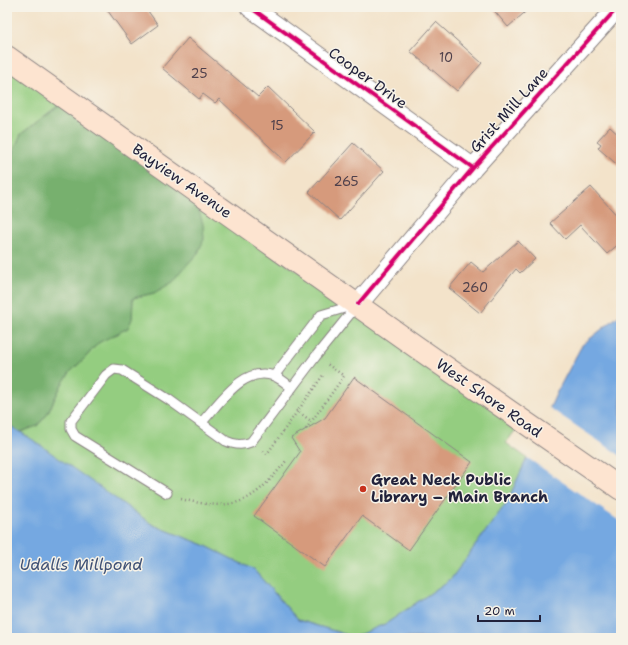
<svg xmlns="http://www.w3.org/2000/svg" width="628" height="645" font-family="'Shantell Sans',sans-serif">
	<rect width="100%" height="100%" fill="#f7f3e8"/>
	<filter id="ink" filterUnits="userSpaceOnUse"><feTurbulence type="fractalNoise" baseFrequency=".025" numOctaves="2"/><feDisplacementMap in="SourceGraphic" scale="8" xChannelSelector="R" yChannelSelector="G"/><feConvolveMatrix kernelMatrix="1 2 1 2 8 2 1 2 1" color-interpolation-filters="sRGB"/></filter>
	<filter id="wash" filterUnits="userSpaceOnUse"><feTurbulence type="fractalNoise" baseFrequency=".012" numOctaves="4" result="noise"/><feDisplacementMap in="SourceGraphic" scale="16" xChannelSelector="R" yChannelSelector="G"/><feGaussianBlur stdDeviation="0.9" result="paint"/><feColorMatrix in="noise" values="0 0 0 0 0 0 0 0 0 0 0 0 0 0 0 0 0 1.4 0 .05"/><feComposite in="paint" operator="in"/></filter>
	<g filter="url(#wash)">
		<rect width="100%" height="100%" fill="#f3e3ca"/>
		<!-- green -->
		<path fill="#94cd80" stroke="#5b785e" d="M7,57L67,99L21,134L7,167Z
			M197,204L522,421L506,443L527,458L507,502L451,579L387,623L354,637L298,620L254,570L204,545L153,525L20,432L37,426L46,416L62,384L71,371L85,358L98,343L108,337L118,334L132,318L133,298L154,293L198,253Z"/>
		<!-- forest -->
		<path fill="#77b06e" stroke="#4c6954" d="M67,99L197,204L203,224L204,239L198,253L185,267L173,282L154,293L133,298L132,319L128,328L98,343L85,358L71,371L62,384L46,416L37,426L20,432L7,424V167L21,134Z"/>
		<!-- water -->
		<path fill="#75a8e1" stroke="#4c658e" d="M621,314V638H7V424L33,440L153,525L204,545L254,570L298,620L354,637L387,623L451,579L507,502L557,392L582,345Z"/>
		<!-- pier -->
		<path fill="#f3e3ca" d="M548,407L621,456V522L526,457Z"/>
		<g id="blocks">
			<!-- building -->
			<path fill="#d69a7b" d="M105,7H145L158,25L132,44Z
				M491,7H531L508,27Z
				M436,22L482,63L457,91L410,51Z
				M188,38L258,97L268,87L315,132L286,162L219,99L215,103L203,94L199,99L162,68Z
				M610,127L621,137V168L598,148L601,144L597,141Z
				M353,143L384,171L340,220L309,192Z
				M591,187L621,220V242L607,254L580,225L565,239L550,223Z
				M518,241L535,259L520,273L516,269L480,313L449,288L471,262L483,272Z
				M354,377L472,462L409,550L362,516L325,567L254,516L300,452L291,438L325,418Z"/>
		</g>
	</g>
	<g filter="url(#ink)">
		<use href="#blocks" fill-opacity="0" stroke="#8a8282" stroke-width="1"/>
		<g fill="none" stroke-linecap="round" stroke-linejoin="round">
			<!-- service casing -->
			<g stroke="#8a8282" stroke-width="11">
				<path id="service" d="M201,423C220,403 243,365 274,376C280,378 287,384 292,388
					M167,493L75,436L71,429V421L106,375L114,369L122,370L168,399L226,441C235,445 242,446 251,442L316,356L358,304L321,315L274,376"/>
			</g>
			<!-- minor casing -->
			<g stroke="#8a8282" stroke-width="21">
				<path id="minor" d="M250,7L473,168
					M358,304L473,168L618,7"/>
			</g>
			<!-- secondary casing -->
			<g stroke="#8a8282" stroke-width="24">
				<path id="secondary" d="M7,57L415,346L621,489"/>
			</g>
			<!-- path -->
			<path stroke="#8a8282" stroke-width="2.5" stroke-dasharray="1 3" stroke-linecap="butt" d="M296,410L311,421
				M306,429L344,376L327,364
				M263,451L267,454L324,374
				M181,499C234,512 252,504 286,461"/>
			<!-- service -->
			<use href="#service" stroke="#fff" stroke-width="9"/>
			<!-- minor -->
			<use href="#minor" stroke="#fff" stroke-width="19"/>
			<!-- secondary -->
			<use href="#secondary" stroke="#fde4d0" stroke-width="22"/>
			<!-- cycleway casing -->
			<g stroke="#f7f3e8" stroke-width="6">
				<path id="cycleway" d="M250,7L473,168
					M358,304L473,168L618,7"/>
			</g>
			<!-- cycleway -->
			<use href="#cycleway" stroke="#d6006c" stroke-width="4"/>
		</g>
	</g>
	<!-- markers -->
	<circle fill="#c8321e" stroke="#f7f3e8" stroke-width="1.5" cx="363" cy="489" r="4"/>
	<g text-anchor="middle" dominant-baseline="central" stroke-width="3" stroke-linejoin="round" paint-order="stroke">
		<!-- number labels -->
		<g font-size="13" fill="#4f404b">
			<text x="446" y="57">10</text>
			<text x="199" y="73">25</text>
			<text x="277" y="125">15</text>
			<text x="346" y="181">265</text>
			<text x="475" y="287">260</text>
		</g>
		<!-- street labels -->
		<g font-size="15" fill="#22223b" stroke="#f7f3e8">
			<text transform="translate(368 78) rotate(36)">Cooper Drive</text>
			<text transform="translate(509 110) rotate(-48)">Grist Mill Lane</text>
			<text transform="translate(182 181) rotate(35)">Bayview Avenue</text>
			<text transform="translate(489 398) rotate(35)">West Shore Road</text>
		</g>
		<!-- poi labels -->
		<g font-size="15" font-weight="bold" fill="#22223b" stroke="#f7f3e8" text-anchor="start">
			<text x="371" y="480">Great Neck Public<tspan x="371" dy="17">Library – Main Branch</tspan></text>
		</g>
		<!-- water labels -->
		<g font-size="16" font-style="italic" fill="#3f5175" stroke="#f7f3e8">
			<text x="81" y="564">Udalls Millpond</text>
		</g>
	</g>
	<!-- margin -->
	<rect width="628" height="645" fill="none" stroke="#f7f3e8" stroke-width="24"/>
	<!-- scale -->
	<path d="M478 615v6h62v-6" fill="none" stroke="#22223b" stroke-width="2"/>
	<text x="484" y="615" font-size="12" fill="#22223b" stroke="#f7f3e8" stroke-width="3" paint-order="stroke">20 m</text>
</svg>
